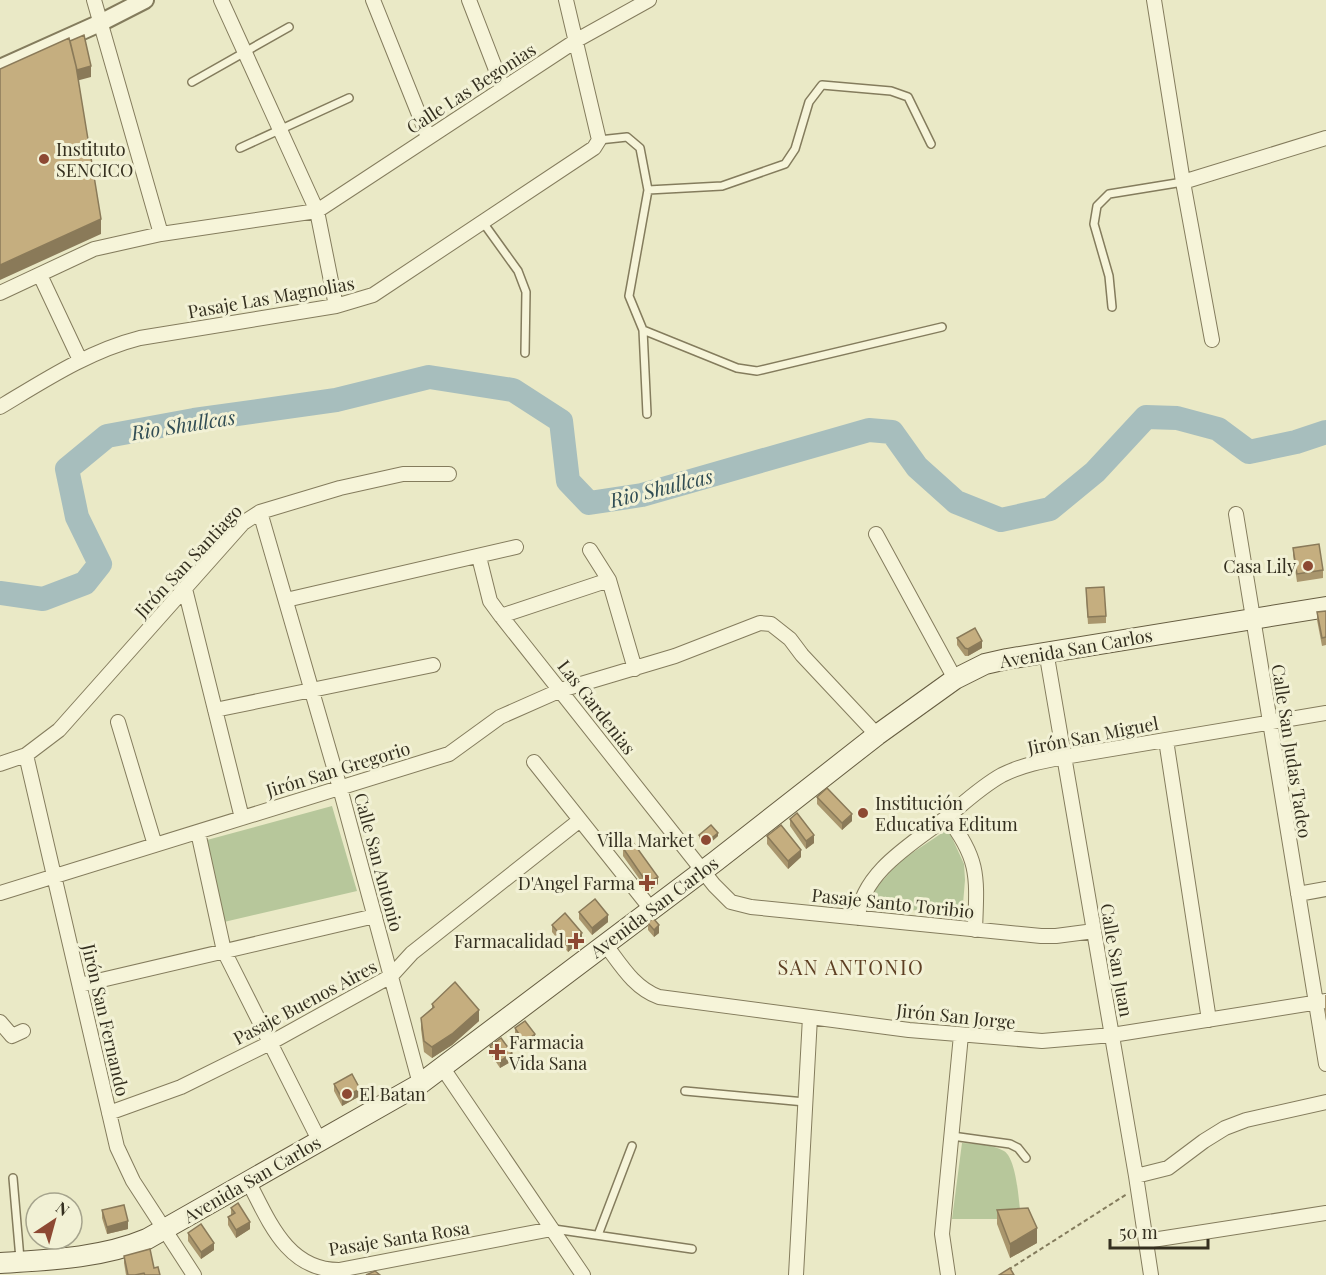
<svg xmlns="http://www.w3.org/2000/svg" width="1326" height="1275" font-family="'Playfair Display',serif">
	<rect width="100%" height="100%" fill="#eae9c6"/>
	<!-- green -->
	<path fill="#b7c79b" d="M332,806L357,891L224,922L207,840Z
		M948,829L964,864L965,880L962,916L862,904L900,861Z
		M962,1143C975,1144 992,1144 1004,1151C1017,1159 1019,1204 1021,1219H952Z"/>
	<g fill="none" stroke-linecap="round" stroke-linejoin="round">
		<!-- river -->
		<path stroke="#a7bebd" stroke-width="24" d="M0,593L43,599L85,583L100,564L77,517L67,469L107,436L194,420L336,400L429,377L513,390L561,421L568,481L589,503L642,495L869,430L892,432L917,467L956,502L1001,520L1050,509L1095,472L1146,417L1177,418L1218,429L1249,452L1296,442L1326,432"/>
		<!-- service casing -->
		<g stroke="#847c5d" stroke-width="10">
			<path id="service" d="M192,82L289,27
				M599,140L627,137L640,148L648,190L629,296L643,330L647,414
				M240,148L349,98
				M648,190L722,186L785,164L795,149L809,102L822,85L891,91L908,97L931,144
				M482,221L518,271L526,292L525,353
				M1112,307L1109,276L1094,224L1097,206L1109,194L1183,182
				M643,330L737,368L757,371L942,327
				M685,1091L805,1102
				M952,1136L1010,1144L1018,1148L1026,1158
				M13,1178L20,1259
				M554,1229L692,1249
				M598,1235L632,1146"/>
		</g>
		<!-- minor casing -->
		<g stroke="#847c5d" stroke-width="16">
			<path id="minor" d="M94,0L161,234
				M221,0L317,211L336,306
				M373,0L428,137
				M469,0L503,88
				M1154,0L1183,182L1212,340
				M1183,182L1326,138
				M40,275L80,360
				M0,293L94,249L161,234L317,211L577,40L649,0
				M0,407C45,380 89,351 140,338L336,306L373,295L594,148L599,140L566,0
				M260,512L340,788L420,1084
				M1236,514L1326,1064
				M876,534L955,679
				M590,550L609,580L635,669
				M479,557L490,601L501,616L714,885L731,902L751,907L1041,936H1056L1094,931
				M185,589L242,818
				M286,600L516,547
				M501,616L609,580
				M1046,651L1136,1176L1151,1275
				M215,710L433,665
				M118,722L155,845
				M1166,740L1209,1020
				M26,755L117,1147L133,1181L194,1275
				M534,762L651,909
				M0,764L26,755L59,730L243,523L260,512L340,488L403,474H449
				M947,817C980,860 977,877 975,930
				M198,832L224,951L319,1140
				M0,893L449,754L500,717L561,690L675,656L760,623L771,624L790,639L802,655L877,735
				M1298,894L1326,889
				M858,918C861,872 915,842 947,817C965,802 982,786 1002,775C1022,765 1043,761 1064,757L1326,713
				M605,944C621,965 634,988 659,997L909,1030L1042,1041L1112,1035L1326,1001
				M80,985L375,916
				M0,1022L12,1036L23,1031
				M442,1067L583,1275
				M109,1113L181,1087L270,1043L391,976L412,953L580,820
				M1136,1176L1168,1168L1204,1141L1225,1128L1246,1120L1326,1102
				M248,1181C269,1221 287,1270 339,1270L552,1229
				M1146,1241L1326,1213
				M796,1275L810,1017
				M948,1275L942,1234L961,1035"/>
		</g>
		<!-- tertiary casing -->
		<g stroke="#847c5d" stroke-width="20">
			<path id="tertiary" d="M0,68L100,23L145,0"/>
		</g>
		<!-- secondary casing -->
		<g stroke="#665d41" stroke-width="22">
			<path id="secondary" d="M0,1263C49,1260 102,1258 147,1239L420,1084L716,861L877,735L955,679L985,664L1007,659L1326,607"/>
		</g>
		<!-- path -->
		<path stroke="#847c5d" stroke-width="2" stroke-dasharray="4.5 3" stroke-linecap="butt" d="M1008,1270L1127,1194"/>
		<!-- service -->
		<use href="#service" stroke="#f6f4d9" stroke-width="7"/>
		<!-- minor -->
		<use href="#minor" stroke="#f6f4d9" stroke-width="14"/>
		<!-- tertiary -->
		<use href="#tertiary" stroke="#f6f4d9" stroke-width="16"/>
		<!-- secondary -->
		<use href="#secondary" stroke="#f6f4d9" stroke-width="20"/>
	</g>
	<!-- wall -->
	<path fill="#a9966d" d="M1293,548L1323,570V578L1297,582L1293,555Z
		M1086,595L1106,616V623L1088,624Z
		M1326,611V645L1322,646L1317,620V612Z
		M957,638L982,648L968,656H965L957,645Z
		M817,797L852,821L842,830L817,804Z
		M790,819L814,843L806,849L790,826Z
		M699,835L718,836L709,844H703L699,839Z
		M767,836L801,857L788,869L767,844Z
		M623,848L658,884L651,889L645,887L623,856Z
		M579,912L608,922L592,935L579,919Z
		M648,923L659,933L654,937L648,930Z
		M552,925L582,940L568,952L552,932Z
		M1325,995H1326V1020L1325,1010Z
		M432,1004L479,1021L452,1045L432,1058L424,1052L421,1029V1018L432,1008Z
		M515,1028L535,1042L524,1049L515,1035Z
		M490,1046L512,1061L500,1068L490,1053Z
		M334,1084L360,1096L342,1106L334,1091Z
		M231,1208L250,1229L236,1238L228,1225V1217L231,1215Z
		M102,1210L128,1229L107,1234L102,1218Z
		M997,1210L1037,1243L1010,1258L997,1224Z
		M188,1233L214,1250L201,1259L188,1241Z
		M42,1239H54V1243L43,1244Z
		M124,1256L154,1268L160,1275H126L124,1263Z"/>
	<!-- shaded-wall -->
	<path fill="#8a7a59" d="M91,66V77L76,81V70Z
		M101,219V234L0,280V265Z
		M982,641V648L968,656V649Z
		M852,814V821L842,830V823Z
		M718,833V836L709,844V840Z
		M814,835V843L806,849V841Z
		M801,850V857L788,869V861Z
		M658,877V884L651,889V881Z
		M608,915V922L592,935V928Z
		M659,925V933L654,937V930Z
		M582,933V940L568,952V944Z
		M479,1010V1021L452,1045L432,1058V1047Z
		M535,1034V1042L524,1049V1042Z
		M512,1053V1061L500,1068V1061Z
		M360,1089V1096L342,1106V1098Z
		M128,1221V1229L107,1234V1227Z
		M250,1222V1229L236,1238V1230Z
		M1037,1228V1243L1010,1258V1244Z
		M214,1243V1250L201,1259V1252Z"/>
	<!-- building -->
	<path fill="#c5ae7f" stroke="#8a7a59" stroke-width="1.5" d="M84,35L91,66L77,70L70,41Z
		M69,38L76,66L101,219L0,265V69Z
		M1319,544L1323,570L1297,574L1293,548Z
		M1104,587L1106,616L1088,617L1086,588Z
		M1326,611V637L1322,638L1317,612Z
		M975,628L982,641L968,649L965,648L957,638Z
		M827,788L852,814L842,823L817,797Z
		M797,813L814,835L806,841L790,819Z
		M711,825L718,833L709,840H703L699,835Z
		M781,825L801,850L788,861L767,836Z
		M632,841L658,877L651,881L645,880L623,848Z
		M595,899L608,915L592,928L579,912Z
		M565,913L582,933L568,944L552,925Z
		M653,918L659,925L654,930L648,923Z
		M455,982L479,1010L452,1034L432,1047L424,1041L421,1018L434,1007L432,1004Z
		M525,1021L535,1034L524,1042L515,1028Z
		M501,1038L512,1053L500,1061L490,1046Z
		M352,1074L360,1089L342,1098L334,1084Z
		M238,1203L250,1222L236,1230L228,1217L235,1213L231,1208Z
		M124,1205L128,1221L107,1227L102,1210Z
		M1028,1208L1037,1228L1010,1244L997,1210Z
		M201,1224L214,1243L201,1252L188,1233Z
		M150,1249L154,1268L158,1267L160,1275H145L144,1273L135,1275H128L124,1256Z
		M1010,1268L1014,1275H999Z
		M375,1271L380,1275H366Z"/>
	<!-- markers -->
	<g fill="#8d4933" stroke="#f2f1d5" stroke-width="2">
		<circle cx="44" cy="159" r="6"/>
		<circle cx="1308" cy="566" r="6"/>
		<circle cx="863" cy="813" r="6"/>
		<circle cx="706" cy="840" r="6"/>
		<path d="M644 874h6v6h6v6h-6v6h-6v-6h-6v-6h6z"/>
		<path d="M573 932h6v6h6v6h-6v6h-6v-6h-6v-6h6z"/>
		<path d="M494 1043h6v6h6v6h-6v6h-6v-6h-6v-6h6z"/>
		<circle cx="347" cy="1094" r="6"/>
	</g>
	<g text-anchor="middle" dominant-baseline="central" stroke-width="6" stroke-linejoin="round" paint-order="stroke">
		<!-- street labels -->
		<g font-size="18" fill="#353020" stroke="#f2f1d5">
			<text transform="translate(471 88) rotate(-33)">Calle Las Begonias</text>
			<text transform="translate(271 297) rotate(-10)">Pasaje Las Magnolias</text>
			<text transform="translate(188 561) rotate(-47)">Jirón San Santiago</text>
			<text transform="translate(1076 648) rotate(-10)">Avenida San Carlos</text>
			<text transform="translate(597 707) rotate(52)">Las Gardenias</text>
			<text transform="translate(1093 735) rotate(-11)">Jirón San Miguel</text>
			<text transform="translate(1292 751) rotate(81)">Calle San Judas Tadeo</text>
			<text transform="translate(338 769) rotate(-17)">Jirón San Gregorio</text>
			<text transform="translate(379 862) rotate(75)">Calle San Antonio</text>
			<text transform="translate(893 903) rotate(6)">Pasaje Santo Toribio</text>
			<text transform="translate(654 907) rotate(-37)">Avenida San Carlos</text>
			<text transform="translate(1117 960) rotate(80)">Calle San Juan</text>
			<text transform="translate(305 1002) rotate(-28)">Pasaje Buenos Aires</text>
			<text transform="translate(956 1016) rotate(6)">Jirón San Jorge</text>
			<text transform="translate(106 1020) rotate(77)">Jirón San Fernando</text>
			<text transform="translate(252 1179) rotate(-30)">Avenida San Carlos</text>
			<text transform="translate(399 1238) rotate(-9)">Pasaje Santa Rosa</text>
		</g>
		<!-- poi labels -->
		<g font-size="18" fill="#353020" stroke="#f2f1d5" text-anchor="start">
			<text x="56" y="149">Instituto<tspan x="56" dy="21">SENCICO</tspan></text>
			<text x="1296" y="566" text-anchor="end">Casa Lily</text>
			<text x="875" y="803">Institución<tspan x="875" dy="21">Educativa Editum</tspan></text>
			<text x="694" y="840" text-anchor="end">Villa Market</text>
			<text x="635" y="883" text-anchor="end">D'Angel Farma</text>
			<text x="564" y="941" text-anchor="end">Farmacalidad</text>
			<text x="509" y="1042">Farmacia<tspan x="509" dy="21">Vida Sana</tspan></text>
			<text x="359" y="1094">El Batan</text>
		</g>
		<!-- water labels -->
		<g font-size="20" font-style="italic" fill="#314d54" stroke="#f2f1d5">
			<text transform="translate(183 424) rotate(-9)">Rio Shullcas</text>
			<text transform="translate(661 487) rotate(-14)">Rio Shullcas</text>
		</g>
		<!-- neighbourhood labels -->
		<g font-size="20" letter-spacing="1.5" fill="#5e3f23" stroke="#f2f1d5">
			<text x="851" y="966">SAN ANTONIO</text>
		</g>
	</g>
	<!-- north arrow -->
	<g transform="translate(54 1221) rotate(36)"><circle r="28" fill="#f2f1d5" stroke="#a6a48d" stroke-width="1.5"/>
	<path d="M0-4.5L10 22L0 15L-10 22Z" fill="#8d4933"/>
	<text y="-9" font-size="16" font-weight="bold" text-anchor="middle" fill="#353020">N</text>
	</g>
	<!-- scale -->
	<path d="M1110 1239v9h98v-9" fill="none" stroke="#353020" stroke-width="3"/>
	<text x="1119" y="1239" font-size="18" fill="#353020" stroke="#f2f1d5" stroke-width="4.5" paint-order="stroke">50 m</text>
</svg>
